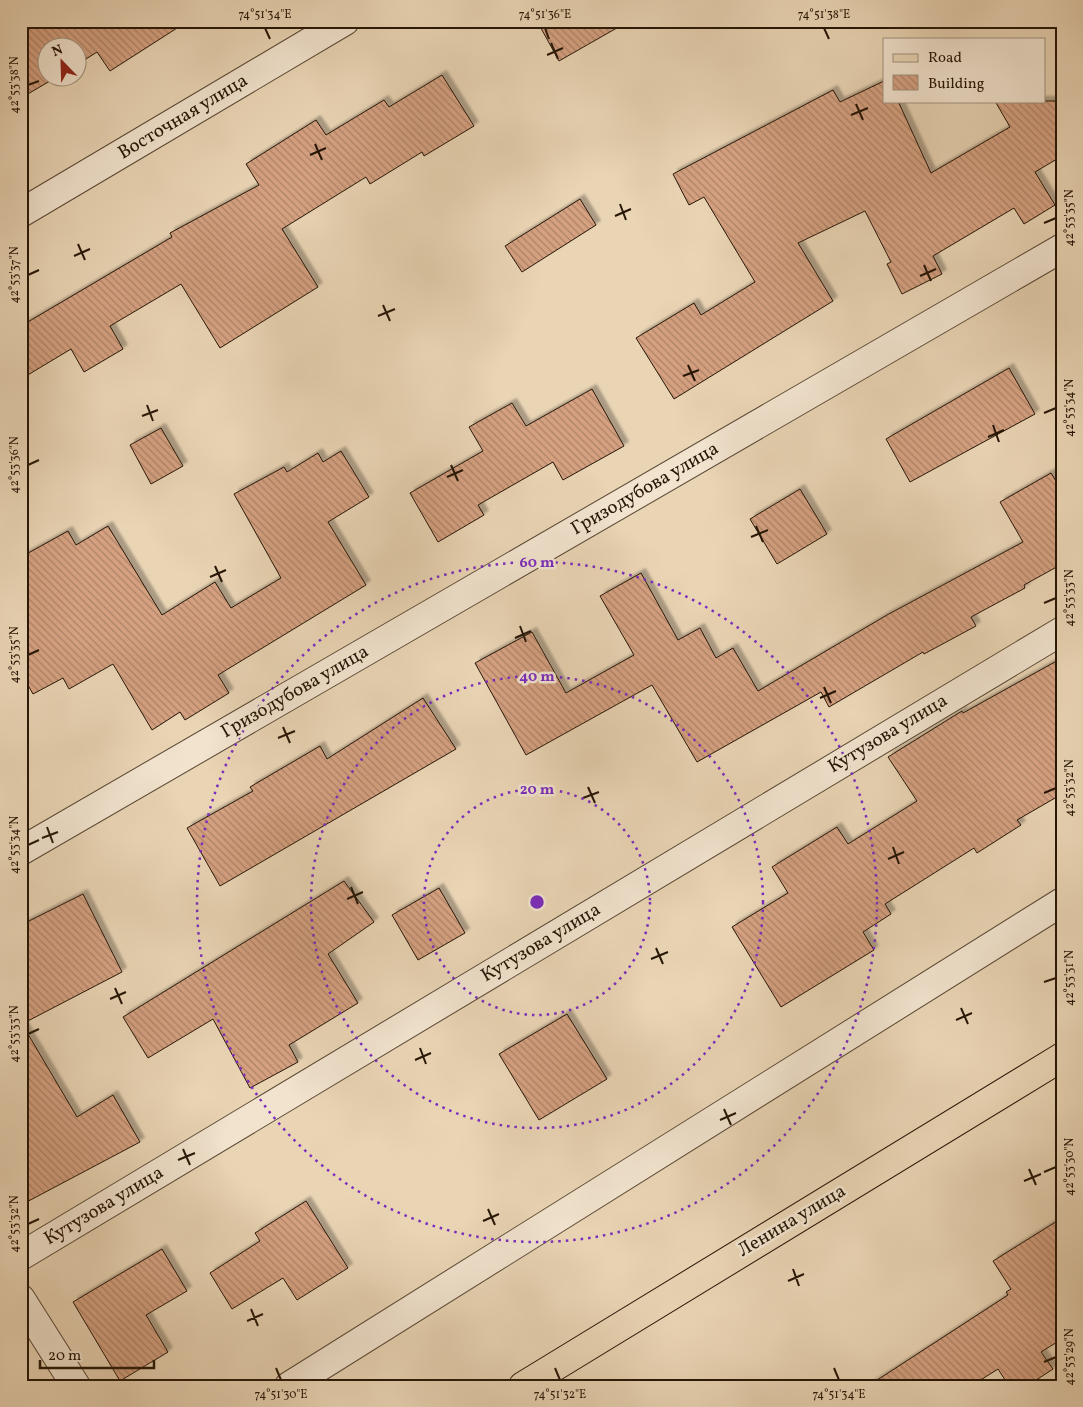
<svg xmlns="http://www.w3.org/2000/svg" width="1083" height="1407" font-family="Vollkorn,serif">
	<defs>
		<pattern id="building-back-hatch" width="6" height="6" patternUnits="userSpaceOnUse" patternTransform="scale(1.25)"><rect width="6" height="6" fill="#d5a181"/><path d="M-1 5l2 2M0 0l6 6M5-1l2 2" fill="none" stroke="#ad8268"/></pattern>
		<filter id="shadow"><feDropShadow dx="4.5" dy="-4.5" stdDeviation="1" flood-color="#0004"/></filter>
	</defs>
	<rect width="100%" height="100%" fill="#e9d4b4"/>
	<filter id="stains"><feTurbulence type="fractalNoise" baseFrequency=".004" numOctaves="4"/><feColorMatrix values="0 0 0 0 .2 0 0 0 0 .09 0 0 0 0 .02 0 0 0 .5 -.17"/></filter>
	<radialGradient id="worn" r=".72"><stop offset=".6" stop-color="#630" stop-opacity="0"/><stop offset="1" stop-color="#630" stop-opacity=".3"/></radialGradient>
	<!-- building -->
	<path fill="url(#building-back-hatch)" stroke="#261606" filter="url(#shadow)" d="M21,21H188L110,71L97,52L78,64V48H48V78H55L21,98Z
		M537,21H629L559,61Z
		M442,75L474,126L424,156L422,152L370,184L366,177L282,229L318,287L220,348L181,284L110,326L123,349L84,372L71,349L21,379V326L172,237L170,233L259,185L246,164L316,120L326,135L384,100L389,107Z
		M884,81V101H898L931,173L1010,127L995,101H1062V156L1035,172L1055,205L1024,224L1014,208L933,256L942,274L902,294L887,264L891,262L865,211L798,243L833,301L674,399L636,338L694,303L701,315L755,282L704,197L689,205L673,174L833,90L840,102Z
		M580,199L596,225L522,272L505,246Z
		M1009,368L1035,414L910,482L886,439Z
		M592,389L624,446L563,480L553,462L478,505L484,515L438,542L410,493L483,451L469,427L512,403L526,426Z
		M161,428L183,466L151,484L130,445Z
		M341,451L369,497L328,522L366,585L218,675L229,693L185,720L180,712L152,730L113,664L69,689L63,678L33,694L21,673V557L68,531L76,545L108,526L162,615L215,582L231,608L281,578L234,494L284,467L287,472L318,453L323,462Z
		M1051,473L1062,491V564L1024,585L1025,588L971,617L976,626L924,654L923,652L829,707L821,692L697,762L652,685L526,755L475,663L532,632L566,693L634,655L600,596L641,573L678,640L700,628L716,658L733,648L758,691L887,615L1023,542L1000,502Z
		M800,489L827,534L777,564L750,519Z
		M1062,658V794L1017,820L1021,825L977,853L974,848L885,904L891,914L863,932L874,950L781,1007L732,927L788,893L772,867L837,827L848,844L917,801L888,757L962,711L963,713Z
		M423,698L456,749L220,886L187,828L253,791L250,787L320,746L327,759Z
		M344,881L374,922L328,954L358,1003L289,1045L298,1062L250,1088L213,1019L148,1058L123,1017Z
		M439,888L465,933L418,960L392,915Z
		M83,894L122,972L22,1024L77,1117L113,1095L140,1142L21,1205V925Z
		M567,1014L607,1079L539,1120L499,1054Z
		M306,1201L348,1268L297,1300L283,1278L232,1309L210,1273L260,1241L255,1233Z
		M1062,1218V1339L1041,1352L1053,1369L1027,1386H1009L998,1369L971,1386H868L1008,1295L1006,1292L1011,1289L993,1261Z
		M162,1249L187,1291L146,1315L168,1352L120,1381L73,1302Z"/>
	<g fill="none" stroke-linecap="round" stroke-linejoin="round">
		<!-- minor casing -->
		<g stroke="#574632" stroke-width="30">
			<path id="minor" d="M21,213L345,21
				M21,851L1062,248
				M21,1256L1062,631
				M21,1299L76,1386
				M289,1386L1062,902"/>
		</g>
		<!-- major casing -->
		<g stroke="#261606" stroke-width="30">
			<path id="major" d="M523,1386L1062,1057"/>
		</g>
		<!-- minor -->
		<use href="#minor" stroke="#f1e3ce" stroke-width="28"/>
		<!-- major -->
		<use href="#major" stroke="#e9d4b4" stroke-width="28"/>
	</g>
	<!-- ticks -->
	<path fill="none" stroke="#261606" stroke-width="2" d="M265,28L270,39M545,28L549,39M824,28L829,39M551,43L558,59M547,55L563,48M28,85L39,81M856,104L863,120M851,115L868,108M315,144L322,160M310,155L326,148M620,204L626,220M615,216L631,209M1044,223L1056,218M78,244L85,260M74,256L90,249M924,265L931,281M28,275L39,270M920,276L936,269M383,305L390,321M378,316L395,309M688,365L695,381M683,376L699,370M147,405L153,421M1044,413L1056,408M142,416L158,410M993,425L999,442M988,437L1004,430M28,465L39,460M451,465L458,481M447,477L463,470M756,526L763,542M751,537L768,530M215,566L222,582M210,577L226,570M1044,603L1056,598M520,626L526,642M515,638L531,631M28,655L39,650M824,687L831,703M820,698L836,691M283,727L290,743M278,738L295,731M588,787L595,803M1044,793L1056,788M583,798L599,792M47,827L53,843M42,838L58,832M28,845L39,840M893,847L899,864M888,859L904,852M351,887L358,904M347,899L363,892M656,948L663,964M651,959L668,952M1044,982L1056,978M115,988L122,1004M110,999L126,992M961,1008L968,1024M956,1020L972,1013M28,1034L39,1029M420,1048L426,1064M415,1060L431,1053M724,1109L731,1125M720,1120L736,1113M183,1149L190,1165M178,1160L195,1153M1029,1169L1036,1185M1044,1172L1056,1167M1024,1181L1041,1174M488,1209L495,1225M483,1221L499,1214M28,1224L39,1219M793,1269L799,1286M788,1281L804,1274M251,1309L258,1326M247,1321L263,1314M1044,1362L1056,1357M276,1368L281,1380M555,1368L560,1380M834,1368L839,1380"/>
	<!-- distance rings -->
	<g fill="none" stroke="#7b2cbf" stroke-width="2.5" stroke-dasharray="2.5 5">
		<circle cx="537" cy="902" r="113"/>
		<circle cx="537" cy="902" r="226"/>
		<circle cx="537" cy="902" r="340"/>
	</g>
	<g text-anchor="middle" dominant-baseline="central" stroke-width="5" stroke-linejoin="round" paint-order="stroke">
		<!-- street labels -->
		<g font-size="19" fill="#261606" stroke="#f1e3ce">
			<text transform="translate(183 117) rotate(-31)">Восточная улица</text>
			<text transform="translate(645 489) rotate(-30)">Гризодубова улица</text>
			<text transform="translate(295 692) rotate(-30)">Гризодубова улица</text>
			<text transform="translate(888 734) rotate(-31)">Кутузова улица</text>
			<text transform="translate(541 943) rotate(-31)">Кутузова улица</text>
			<text transform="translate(104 1206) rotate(-31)">Кутузова улица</text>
			<text transform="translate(792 1221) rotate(-31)">Ленина улица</text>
		</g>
	</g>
	<circle cx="537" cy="902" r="8" fill="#7b2cbf" stroke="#f1e3ce" stroke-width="2.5"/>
	<g font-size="15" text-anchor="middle" font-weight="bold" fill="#7b2cbf" stroke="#f1e3ce" stroke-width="5" stroke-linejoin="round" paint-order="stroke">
		<text x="537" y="567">60 m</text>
		<text x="537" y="681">40 m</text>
		<text x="537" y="794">20 m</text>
	</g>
	<!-- margin -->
	<rect width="1083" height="1407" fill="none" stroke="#e9d4b4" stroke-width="55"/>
	<!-- legend -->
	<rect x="883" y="38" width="162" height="65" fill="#f1e3ce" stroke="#a0917e"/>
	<rect x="893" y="54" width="25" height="8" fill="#e9d4b4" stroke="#a0917e"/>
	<text x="928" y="62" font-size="15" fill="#261606">Road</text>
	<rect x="893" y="75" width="25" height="15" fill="url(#building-back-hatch)" stroke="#a0917e"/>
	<text x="928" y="88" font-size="15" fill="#261606">Building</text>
	<!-- north arrow -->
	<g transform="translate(62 62) rotate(337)"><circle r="24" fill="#f1e3ce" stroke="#a0917e"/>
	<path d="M0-4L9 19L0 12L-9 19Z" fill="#8f2418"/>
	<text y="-8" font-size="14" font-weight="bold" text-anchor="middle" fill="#261606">N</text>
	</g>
	<!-- scale -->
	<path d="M40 1360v8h114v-8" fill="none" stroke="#261606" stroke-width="2.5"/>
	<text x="48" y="1360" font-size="15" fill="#261606" stroke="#f1e3ce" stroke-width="4" paint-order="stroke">20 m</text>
	<rect x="28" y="28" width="1028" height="1352" fill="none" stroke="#261606" stroke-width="2"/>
	<g font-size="12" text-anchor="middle" fill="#261606">
		<text x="265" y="18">74°51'34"E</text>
		<text x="545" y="18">74°51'36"E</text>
		<text x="824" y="18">74°51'38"E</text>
		<text transform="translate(14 85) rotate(-90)" y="4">42°53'38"N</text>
		<text transform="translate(1069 218) rotate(-90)" y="4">42°53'35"N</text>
		<text transform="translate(14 275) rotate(-90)" y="4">42°53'37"N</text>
		<text transform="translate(1069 408) rotate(-90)" y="4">42°53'34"N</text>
		<text transform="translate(14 465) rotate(-90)" y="4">42°53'36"N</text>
		<text transform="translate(1069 598) rotate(-90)" y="4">42°53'33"N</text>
		<text transform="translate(14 655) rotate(-90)" y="4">42°53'35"N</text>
		<text transform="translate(1069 788) rotate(-90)" y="4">42°53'32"N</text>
		<text transform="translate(14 845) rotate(-90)" y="4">42°53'34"N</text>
		<text transform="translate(1069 978) rotate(-90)" y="4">42°53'31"N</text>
		<text transform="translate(14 1034) rotate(-90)" y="4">42°53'33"N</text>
		<text transform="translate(1069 1167) rotate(-90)" y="4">42°53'30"N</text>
		<text transform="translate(14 1224) rotate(-90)" y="4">42°53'32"N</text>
		<text transform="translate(1069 1357) rotate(-90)" y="4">42°53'29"N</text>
		<text x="281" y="1398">74°51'30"E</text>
		<text x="560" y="1398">74°51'32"E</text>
		<text x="839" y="1398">74°51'34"E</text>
	</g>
	<rect width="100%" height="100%" filter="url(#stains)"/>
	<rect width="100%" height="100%" fill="url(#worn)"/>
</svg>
